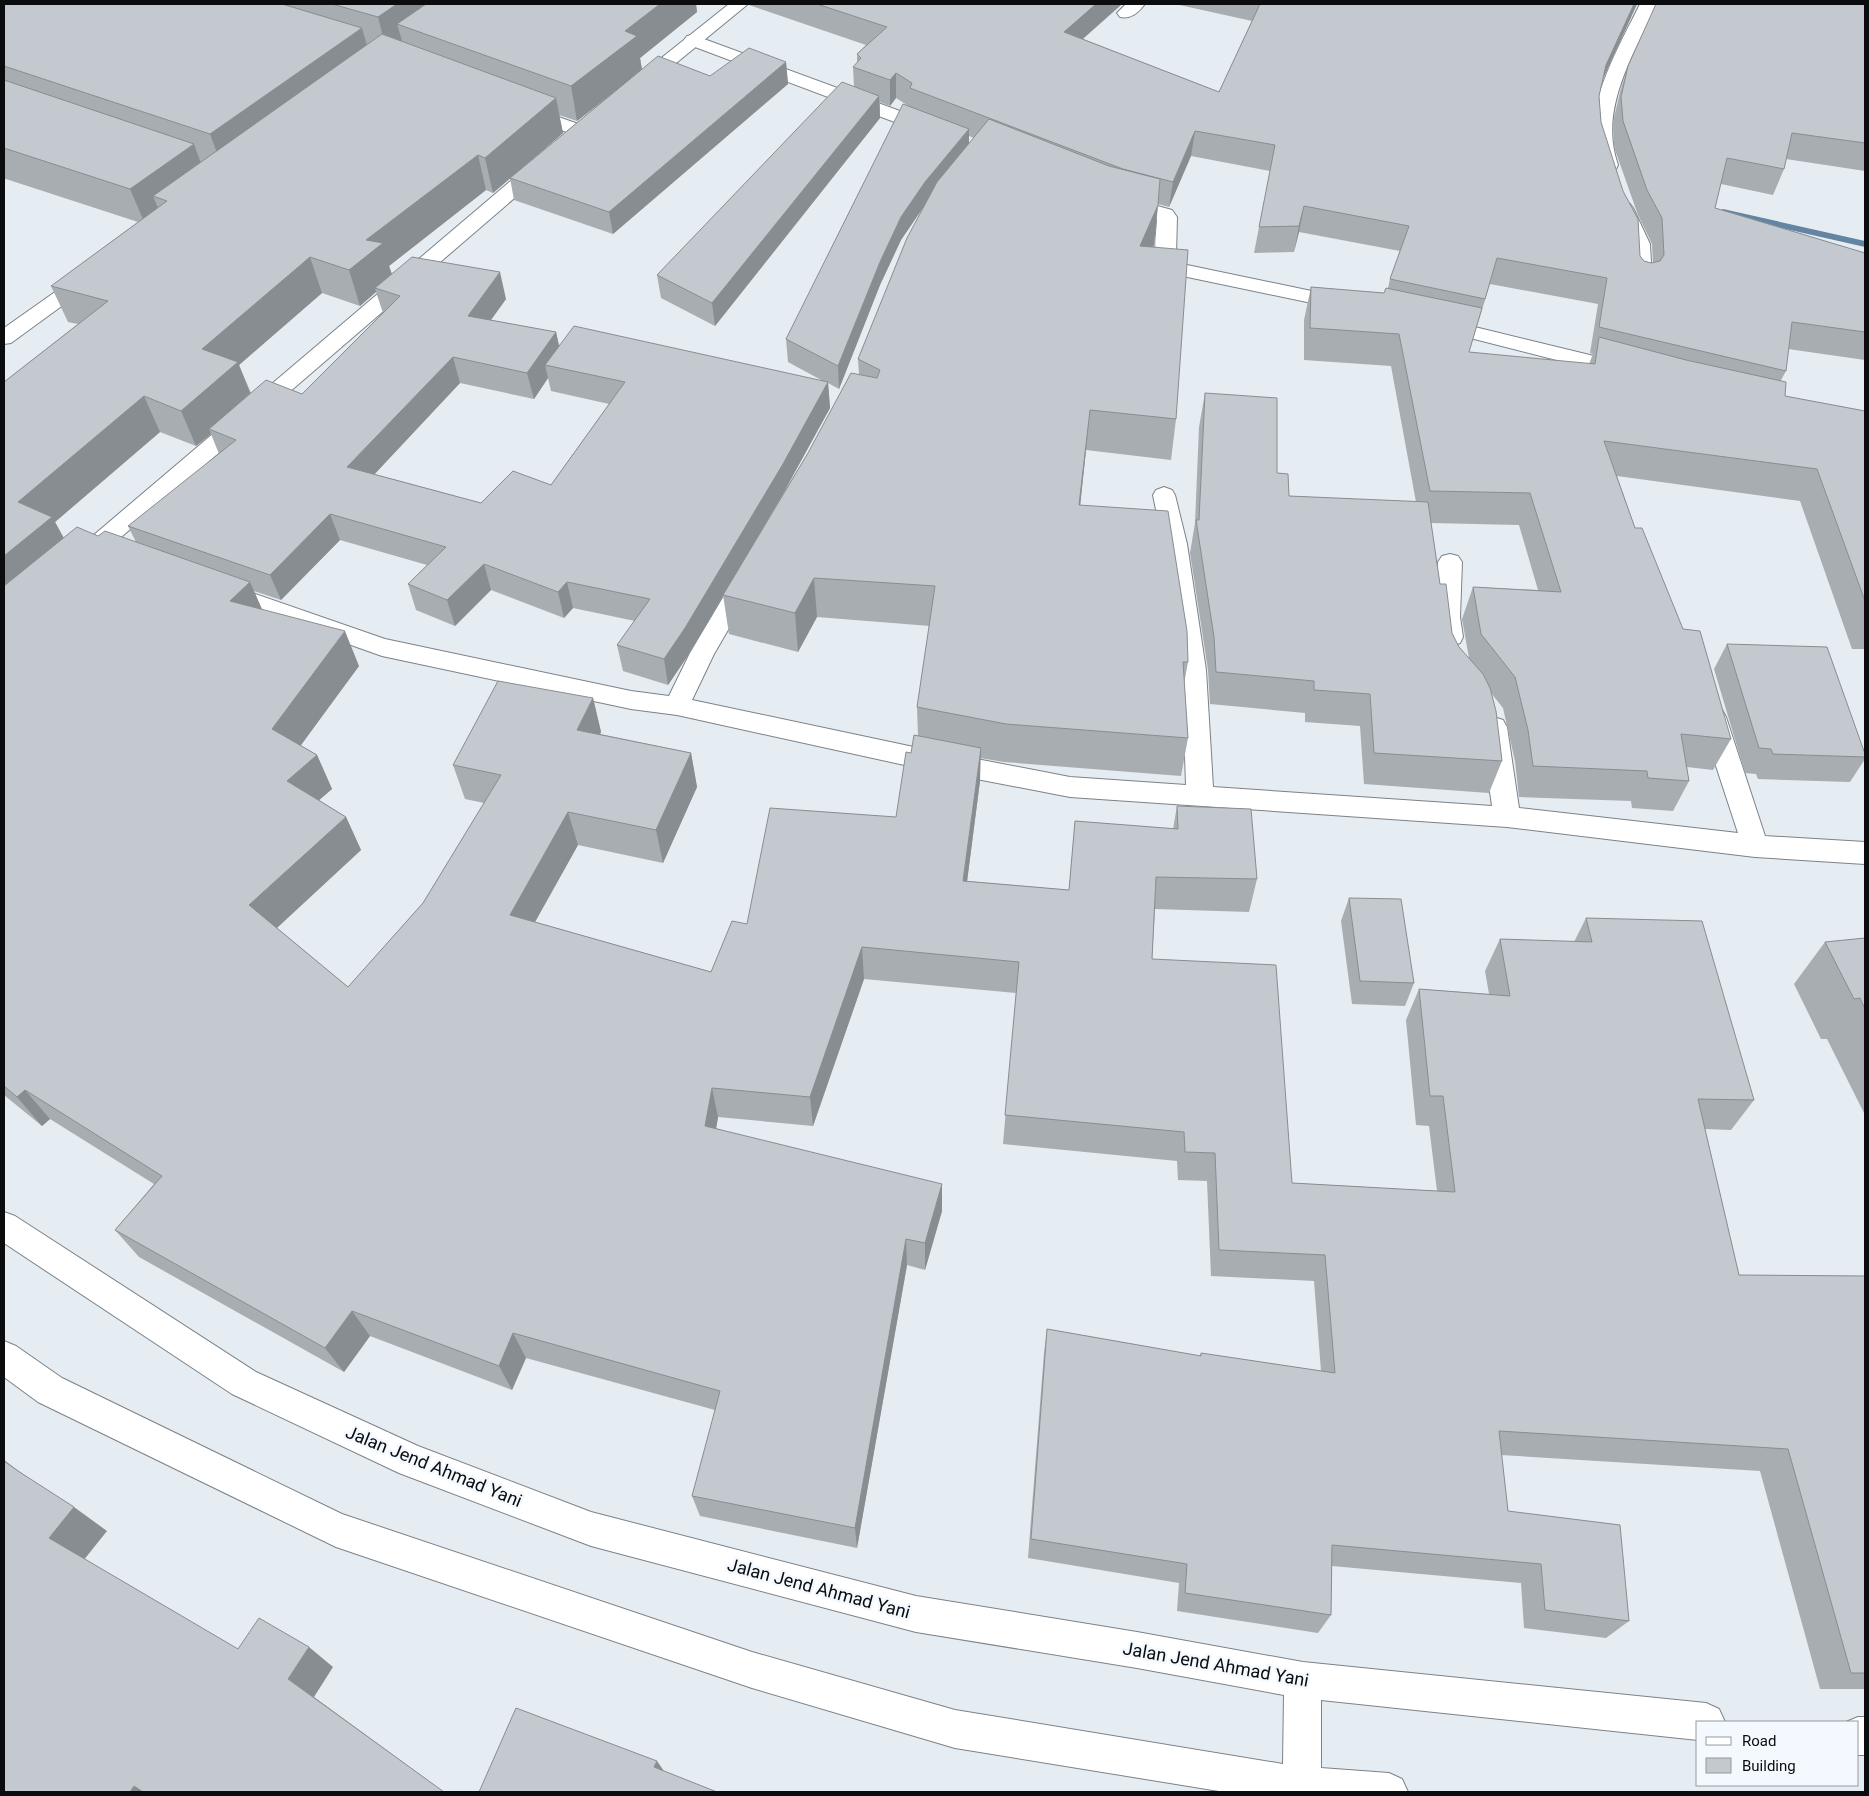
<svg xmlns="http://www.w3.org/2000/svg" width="1869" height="1796" font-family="Roboto,sans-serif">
	<rect width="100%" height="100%" fill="#e5ecf2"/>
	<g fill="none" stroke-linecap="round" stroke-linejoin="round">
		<!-- stream -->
		<path fill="#6484a3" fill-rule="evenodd" d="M1723,209L1865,241V247L1719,214L1718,212Z"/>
		<!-- street casing -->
		<g stroke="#7c8287" stroke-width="2">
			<path id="street" d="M1126,4H1145C1138,13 1131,19 1120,17L1117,13Z
				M1640,4H1657C1634,54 1598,109 1618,165L1616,169L1609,171L1602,169C1572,125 1620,45 1640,4Z
				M693,35L938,125L940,129L938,133L931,135L924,133L687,44L684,40L687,36Z
				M527,106L587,127L589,131L587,135L580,137L521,115L518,111L521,107Z
				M1121,196L1172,210L1177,217L1176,255L1177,258L1187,265L1345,298L1352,300L1355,304L1352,308L1345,310L1173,274C1149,256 1156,245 1157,218L1114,206L1111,202L1114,198Z
				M1623,202L1630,204L1633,208L1650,244L1652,281L1649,285L1642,287L1635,285L1632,281L1630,244L1613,208L1616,204Z
				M89,271L96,273L99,277L96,281L11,343L4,344V328L82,273Z
				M1438,318L1635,366L1638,371L1635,376L1627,378L1431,328L1428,324L1431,320Z
				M1164,487L1172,490L1175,495L1187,544L1206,670L1213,787L1492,806L1481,727L1485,720L1494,717L1503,720L1507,727L1519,808L1738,833L1700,717L1704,710L1713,708L1722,710L1726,717L1765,836L1865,842V864L1755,857L1507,827L1070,797L909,766L677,715L631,709L382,656L216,597L212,591L216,585L224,583L385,639L631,691L669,696L690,653L737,574L745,572L753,574L757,580L714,654L692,700L909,746L1070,777L1186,785L1182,670L1163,544L1153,495L1156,490Z
				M1450,554L1458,556L1462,562L1460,617L1463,637L1460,643L1451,646L1442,643C1430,621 1437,586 1438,562L1442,556Z"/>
		</g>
		<!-- secondary casing -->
		<g stroke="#7c8287" stroke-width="2">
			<path id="secondary" d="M729,4H748L647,87L641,88L635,87L632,83L635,79Z
				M540,160L547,162L549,166L547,170L91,563L83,565L75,563L71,557L75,551L533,162Z
				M4,1212L15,1216L256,1372L418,1446L591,1512L916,1596L1137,1632L1303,1662L1706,1703L1719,1709L1725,1722H1698V1740L1321,1700V1768L1389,1773L1402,1779L1408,1792H1225L955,1748L752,1688L336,1547L38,1402L4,1377V1341L16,1346L62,1378L342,1514L752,1652L955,1710L1283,1764L1284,1695L1137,1668L916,1632L591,1546L399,1473L232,1394L4,1243Z
				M1858,1717H1865V1755H1858V1722H1846Z"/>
		</g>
		<!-- street -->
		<use href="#street" fill="#fff" fill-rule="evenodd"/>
		<!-- secondary -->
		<use href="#secondary" fill="#fff" fill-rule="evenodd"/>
	</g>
	<!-- wall -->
	<path fill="#a8adb2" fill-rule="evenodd" d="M4,4H696L697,12L640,58L642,69L710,76L786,62L788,84L613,234L514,200L510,178L493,193L486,190L389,266L392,274L506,299L491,320L556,332L559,346L823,381L788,362L786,339L910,107L896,98L890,106L880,102V118L715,326L661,298L657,275L854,87L853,67L857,63V54L866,45L749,5V4H1122L1083,39L1219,92L1252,21L1175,4H1637L1603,79L1599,96L1601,122L1640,256L1644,261L1651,263H1653L1652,244L1638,215L1614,147L1613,122L1620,92L1628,66L1865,4V171L1786,159L1784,169L1773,195L1721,184L1715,208L1865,253V360L1788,349L1786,371L1781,380L1785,396L1865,411V649H1852L1800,501L1617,476L1635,528L1683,629L1731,739L1713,770L1687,767L1689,781L1673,811L1632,808L1631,801L1519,797L1515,761L1503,708L1491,693L1502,761L1489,793L1364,784L1360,726L1305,722V713L1210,704L1208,670L1190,553L1195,523L1199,427L1205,393L1277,473L1289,496L1416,502L1391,366L1304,360V320L1311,287L1384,293L1388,288L1390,279L1400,251L1299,232L1294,252L1254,253L1270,171L1191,156L1169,207L1158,204L1154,245L1153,247L1176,419L1171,460L1086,450L1080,506L1188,662L1184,684L1188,738L1181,776L1004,762L980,758V781L967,881L1069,890L1075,821L1173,829L1177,806L1257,879L1249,912L1155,909L1152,959L1292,1183L1437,1191L1429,1126L1416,1125L1406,1020L1419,989L1489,994L1485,971L1500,939L1574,942L1586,918L1754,1100L1731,1130L1705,1129L1739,1275L1865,1276V1689H1820L1760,1471L1501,1455L1508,1511L1629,1621L1606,1638L1524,1628L1521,1583L1332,1566L1331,1615L1318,1633L1177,1611L1179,1583L1028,1558L1044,1353L1047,1329L1200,1356L1201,1353L1321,1371L1314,1281L1211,1276L1207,1181L1178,1180L1177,1161L1003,1144L1016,993L864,979L813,1126L718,1117L716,1128L942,1211L925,1270L907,1265L857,1548L700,1516L692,1496L715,1410L526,1358L512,1390L370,1336L344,1372L139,1257L115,1230L154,1184L50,1119L42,1126L4,1095V382L78,324L68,322L51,286L138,222L6,179L4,180ZM608,97L521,169L563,133L559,115L577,121ZM969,136L974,138L969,143ZM923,207L858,359L859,374L785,490L830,408L828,383L839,389L880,285L901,240ZM1490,284L1598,304L1590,353L1593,354L1589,364L1469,352ZM376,292L383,313L302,394L251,393L239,365L322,293L360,306ZM548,378L551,391L609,404L551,485L481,503L374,474L460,383L534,399ZM160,432L196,446L211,434L219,454L128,526L136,542L98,536L64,538L55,522ZM1431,523L1519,525L1538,590L1473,587L1462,619L1469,658L1459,647L1452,633L1440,584ZM340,540L427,565L408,584L416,610L455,626L491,590L564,618L573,608L635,621L617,645L623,671L668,685L689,654L723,595L729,634L798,652L817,617L930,626L917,707L918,736L911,753L896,817L747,924L711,972L535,922L578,845L663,863L697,787L691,753L600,734L601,732L593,698L453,765L465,799L484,803L423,903L348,987L277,928L361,850L346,817L319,800L332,789L317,755L300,745L359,666L262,610L254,591L281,600Z
		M1727,644L1865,754V759L1850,782L1758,779L1756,774L1745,773L1714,669Z
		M1349,898L1414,983L1405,1006L1352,1004L1341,921Z
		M1865,938V1115L1827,1039H1821L1794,984L1825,942Z"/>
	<!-- shaded-wall -->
	<path fill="#888d91" d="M397,4H453L397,24L402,41L387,52L378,17Z
		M660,4H696L697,12L640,58L642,70L577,121L571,86L625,31Z
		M1096,4H1122L1062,57L1064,32Z
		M1634,4H1637L1598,90L1606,65Z
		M362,28L372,63L223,169L210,134Z
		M786,62L788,84L613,234L609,212Z
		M896,73V98L890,106V80Z
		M879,96L880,118L715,326L712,303Z
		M556,98L563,133L493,193L485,158Z
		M969,129V152L925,205L901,240L880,285L839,389L838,366L880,262L901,217L925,182Z
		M1195,131L1191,156L1169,207L1173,182Z
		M194,144L207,180L153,196L160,213L145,224L130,189Z
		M478,155L486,190L389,266L393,278L375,288L376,292L360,306L349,270L366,240Z
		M1158,205L1154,245L1136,287L1140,246Z
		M1304,206L1299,232L1294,252L1299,226Z
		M310,257L322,293L239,365L252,398L209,429L211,434L196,446L181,411L202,349Z
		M500,272L506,299L475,342L468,316Z
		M556,332L562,359L545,365L548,378L534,399L527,373Z
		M453,357L460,383L357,493L347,467Z
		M828,382L830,408L785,490L689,654L668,685L664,659Z
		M144,396L160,432L55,522L71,552L4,608V556L18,502Z
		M1090,410L1086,450L1076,545L1079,505Z
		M330,514L340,540L281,600L270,575Z
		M484,564L491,590L455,626L447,600Z
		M814,578L817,617L798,652L795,613Z
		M250,582L265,616L230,601Z
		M567,582L573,608L564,618L558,592Z
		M345,631L359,666L288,763L272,729Z
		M593,698L601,732L586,763L577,730Z
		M981,748L980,781L963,913V881Z
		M691,753L697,787L663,863L656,830Z
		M317,755L332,789L303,814L287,781Z
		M568,812L578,845L521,947L510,915Z
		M346,817L361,850L267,937L249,905Z
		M862,947L864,979L813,1126L810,1097Z
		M712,1088L718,1117L712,1154L705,1126Z
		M25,1090L50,1119L42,1126L17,1097Z
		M942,1184V1211L925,1270V1243Z
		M906,1239L907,1265L857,1548L855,1528Z
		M352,1311L370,1336L344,1372L325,1348Z
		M513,1333L526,1358L512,1390L499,1366Z
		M4,1460L52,1496L4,1461Z
		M74,1507L107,1531L83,1561L49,1538Z
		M309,1647L333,1667L314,1697L444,1792L288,1679Z
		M657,1761L668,1777L654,1767Z
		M134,1786L149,1792H130Z"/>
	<!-- building -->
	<path fill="#c3c9cf" stroke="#888d91" d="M4,4H282L362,28L210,134L4,66Z
		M332,4H397L378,17Z
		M426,4H660L625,31L637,36L571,86L397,24Z
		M817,4H1096L1064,32L1219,92L1260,4H1634L1606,65L1599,96L1601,122L1623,191L1638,219L1640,256L1644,261L1651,263L1660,261L1664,255L1662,218L1647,190L1623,121L1621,97L1628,66L1656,4H1865V143L1792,133L1784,169L1727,158L1715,208L1865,253V332L1792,322L1786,371L1599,327L1607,278L1497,258L1485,299L1390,279L1409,226L1304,206L1299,226L1259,227L1275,145L1195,131L1173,182L1123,169L910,88L912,83L896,73L890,80L853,67L861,58L857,54L887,27Z
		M382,34L556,98L485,158L478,155L366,240L383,243L349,270L310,257L202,349L238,362L181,411L144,396L18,502L52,517L4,556V382L108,301L51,286L167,201L153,196Z
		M749,48L786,62L609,212L510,178L658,56L710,76Z
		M4,80L194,144L130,189L4,148Z
		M842,82L879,96L712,303L657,275Z
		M903,104L969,129L925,182L901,217L880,262L838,366L786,339Z
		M989,119L1109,166L1160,179L1158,205L1140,246L1188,250L1176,419L1090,410L1079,505L1168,511L1187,631L1188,662H1183L1188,738L1006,724L917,707L935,586L814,578L795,613L723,595L808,453L851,373L877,378L880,370L858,359L907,238L937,182Z
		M412,257L500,272L468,316L556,332L527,373L453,357L347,467L481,503L513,471L551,485L625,382L545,365L574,326L828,382L783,464L685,628L664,659L617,645L650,599L567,582L558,592L484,564L447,600L408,584L446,547L330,514L270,575L128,526L236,440L209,429L266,380L302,394L400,296L375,288Z
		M1311,287L1384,293L1386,288L1482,308L1469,352L1595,364L1599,337L1686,360L1786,382L1785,396L1865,411V601L1817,469L1604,441L1635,528H1642L1683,629L1700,631L1731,739L1681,734L1689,781L1648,778L1647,771L1533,766L1528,730L1515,677L1481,634L1473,587L1561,592L1530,493L1430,491L1399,334L1310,328Z
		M1205,393L1277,398V473L1288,474L1289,496L1428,502L1440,584H1446L1452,633L1459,647L1483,674L1490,688L1496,711L1502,761L1374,753L1370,694L1314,690V681L1216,672L1214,637L1196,520H1199Z
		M77,527L98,536L105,531L250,582L230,601L345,631L272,729L317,755L287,781L346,817L249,905L348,987L423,903L501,775L453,765L498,681L593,698L577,730L691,753L656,830L568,812L510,915L711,972L732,921L747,924L770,808L896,817L906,752L911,753L914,735L981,748L963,881L1069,890L1075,821L1178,829L1177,806L1251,809L1257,879L1156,877L1152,959L1276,965L1292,1183L1455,1192L1443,1096H1430L1419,989L1510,996L1500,939L1592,942L1586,918L1702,921L1754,1100L1698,1099L1739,1275L1865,1276V1673H1851L1788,1449L1499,1431L1508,1511L1620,1525L1629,1621L1545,1610L1541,1564L1332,1545L1331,1615L1185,1593L1187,1564L1031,1539L1047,1329L1201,1356V1353L1335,1373L1325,1255L1219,1250L1215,1153L1185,1152L1184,1132L1005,1115L1019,962L862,947L810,1097L712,1088L705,1126L942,1184L925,1243L906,1239L855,1528L692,1496L720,1391L513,1333L499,1366L352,1311L325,1348L115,1230L162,1176L25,1090L17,1097L4,1086V586Z
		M1727,644L1827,647L1865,754V757L1773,754L1771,749L1759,748Z
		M1349,898L1401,899L1414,983L1360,981Z
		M1865,938V1009L1860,998L1854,999L1825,942Z
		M4,1461L18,1471L74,1507L49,1538L238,1649L259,1618L309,1647L288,1679L444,1792H143L134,1786L130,1792H4Z
		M516,1708L657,1761L654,1767L717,1792H479Z"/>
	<g text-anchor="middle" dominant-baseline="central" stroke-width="5" stroke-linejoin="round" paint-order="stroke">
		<!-- near-street labels -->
		<g font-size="18" fill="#0a0c0e" stroke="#f3f9fe">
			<text transform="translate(434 1466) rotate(22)">Jalan Jend Ahmad Yani</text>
			<text transform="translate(819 1588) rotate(15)">Jalan Jend Ahmad Yani</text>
			<text transform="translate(1216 1664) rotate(10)">Jalan Jend Ahmad Yani</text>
		</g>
	</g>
	<!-- border -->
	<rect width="1869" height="1796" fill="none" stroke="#0a0c0e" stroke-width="10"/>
	<!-- legend -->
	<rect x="1696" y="1721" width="162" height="65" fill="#f3f9fe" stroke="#969a9e"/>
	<rect x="1706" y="1737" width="25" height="8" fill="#ffffff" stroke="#969a9e"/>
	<text x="1742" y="1746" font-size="15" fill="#0a0c0e">Road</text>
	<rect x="1706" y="1758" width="25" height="15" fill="#c3c9cf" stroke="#969a9e"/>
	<text x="1742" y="1771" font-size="15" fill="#0a0c0e">Building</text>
</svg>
